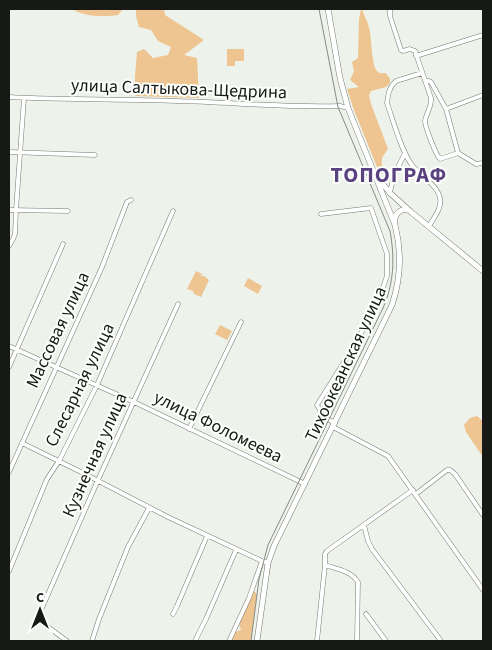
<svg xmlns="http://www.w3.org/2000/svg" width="492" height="650" font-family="'Source Sans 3',sans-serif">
	<rect width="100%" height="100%" fill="#edf3eb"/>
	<!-- green -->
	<path fill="#eec490" d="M72,9H123L118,15C104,17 84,17 72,9Z
		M136,9H164L165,15L204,40L184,55L197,58L199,98L135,96V76L137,52L144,49L153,58L168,55L171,47L158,41L151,30L139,27L136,16Z
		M361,9H362C364,16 368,21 369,28C372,38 371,67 378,72C380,74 383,73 386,73L390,79V83L386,87L371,91L369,95L371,104L388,149C386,152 383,155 382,159C381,164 384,169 382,174L379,172L354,110L347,89L359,87L350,80L354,71L352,62L358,58L359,19Z
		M227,49H244V61H235V66H227Z
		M196,271L202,274L201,276H204L209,280L201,297L194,294L193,291L187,289Z
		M248,278L262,286L258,294L244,286Z
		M220,325L232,331L227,340L215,334Z
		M477,416L483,421V457L466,432L464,425L470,418Z
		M254,591L257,594L251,641H231L233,639L235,632L241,630L239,624L250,598Z"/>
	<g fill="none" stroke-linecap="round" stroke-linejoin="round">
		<!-- minor casing -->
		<g stroke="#747972" stroke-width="5">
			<path id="minor" d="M390,9V16L401,50L403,51L410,49L415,51L431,98C432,107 426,113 425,121C425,127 436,155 440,159L458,153
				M416,56L483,35
				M422,73L396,81C389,87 388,95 387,103C393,120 402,153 412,165C420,175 438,186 440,198C442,209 434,217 429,226
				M425,81H429L431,82L446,109L458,153L476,164L483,163
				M9,97C65,100 120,99 176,101C231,102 286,108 340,106L348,108
				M446,109L483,95
				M9,152L95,155
				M390,192L394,175L405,153
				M9,210L68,211
				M321,214L371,208L387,254V276L380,296L356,343L317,405L324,417L335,423
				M9,246L13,239L15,234L16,210L24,98
				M9,346L134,402L305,484
				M9,367L63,244
				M333,427L388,456L483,590
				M189,429L241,322
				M22,443L81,472L168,517L262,561L268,563
				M9,472L102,267L127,202L131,200
				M416,494L447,470H450L455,474L483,515
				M364,525L368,541L372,549L441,641
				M325,565C337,569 351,571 358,582L357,641
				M9,571L47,479L59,461L97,385L173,211
				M173,614L177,606L207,536
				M366,614L386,641
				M67,641L40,621L38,617L98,480L178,304
				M92,641L99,619L128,547L149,508
				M195,641L206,619L236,550
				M229,641L249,598L262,561
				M317,641L325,565V554L327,551L413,490"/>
		</g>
		<!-- major casing -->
		<g stroke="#747972" stroke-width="6">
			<path id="major" d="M378,178L390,193L411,212L483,271
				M395,222C394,213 402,207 410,211
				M257,641L268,563L274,546L392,305C401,278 402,252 395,225L348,108L340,78L328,9"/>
		</g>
		<!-- minor -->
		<use href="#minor" stroke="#fff" stroke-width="4"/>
		<!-- major -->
		<use href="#major" stroke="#fff" stroke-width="5"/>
		<!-- tram -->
		<path stroke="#878b86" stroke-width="1" d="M251,641L259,579L268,545L383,308C394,283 395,258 390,231L338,107L319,9"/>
	</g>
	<g text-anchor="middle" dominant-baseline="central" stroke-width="4" stroke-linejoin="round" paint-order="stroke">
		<!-- street labels -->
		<g font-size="18" fill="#171916" stroke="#fdfffc">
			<text transform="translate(179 89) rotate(2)">улица Салтыкова-Щедрина</text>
			<text transform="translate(58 330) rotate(-65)">Массовая улица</text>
			<text transform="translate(346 364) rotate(-65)">Тихоокеанская улица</text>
			<text transform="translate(80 385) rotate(-64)">Слесарная улица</text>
			<text transform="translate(218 427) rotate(26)">улица Фоломеева</text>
			<text transform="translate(95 455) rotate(-66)">Кузнечная улица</text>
		</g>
		<!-- district labels -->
		<g font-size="22" font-weight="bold" letter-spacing="1" fill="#5a4380" stroke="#fdfffc">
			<text x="389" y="175">ТОПОГРАФ</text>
		</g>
	</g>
	<!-- border -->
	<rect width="492" height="650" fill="none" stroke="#171916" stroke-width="20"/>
	<!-- north arrow -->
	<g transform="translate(40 610)" stroke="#fdfffc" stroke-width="4" paint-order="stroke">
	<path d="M0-4L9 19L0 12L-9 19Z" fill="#171916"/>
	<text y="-8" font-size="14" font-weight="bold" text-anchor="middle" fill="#171916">С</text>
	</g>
</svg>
